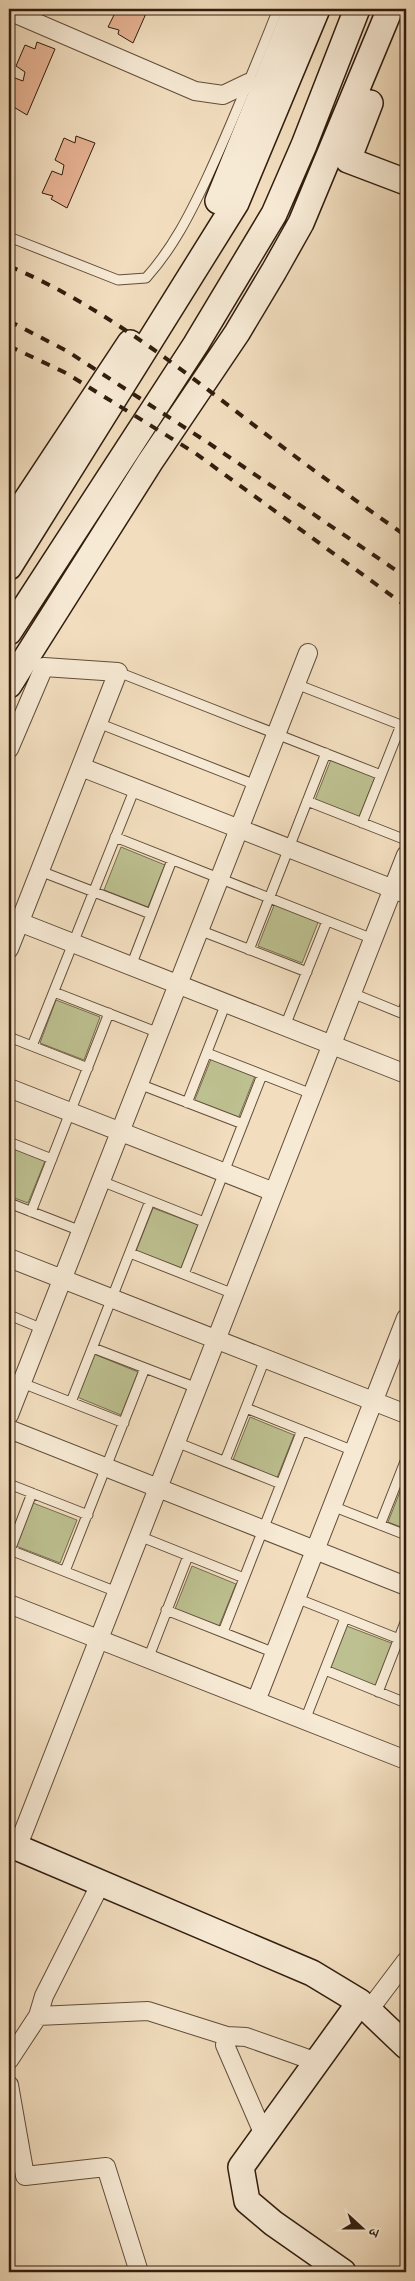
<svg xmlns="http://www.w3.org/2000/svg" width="415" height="2281" font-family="'Old Standard TT','Noto Serif Devanagari',serif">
	<rect width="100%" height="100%" fill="#f2debf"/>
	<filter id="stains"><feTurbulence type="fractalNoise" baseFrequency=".004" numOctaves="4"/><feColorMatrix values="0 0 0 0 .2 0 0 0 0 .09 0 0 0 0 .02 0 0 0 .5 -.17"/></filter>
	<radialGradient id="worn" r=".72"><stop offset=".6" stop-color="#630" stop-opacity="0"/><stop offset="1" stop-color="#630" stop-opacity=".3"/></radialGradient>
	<!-- green -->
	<path fill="#bdc090" stroke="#776e4f" d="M332,757L376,775L359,817L315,800Z
		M121,847L165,865L148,907L104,890Z
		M275,903L319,920L302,963L258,946Z
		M56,1000L100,1017L84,1060L40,1043Z
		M211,1059L255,1076L238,1119L194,1102Z
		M9,1146L45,1161L28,1203L9,1196Z
		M153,1208L198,1225L181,1268L136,1251Z
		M94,1354L138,1372L121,1415L77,1397Z
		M250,1417L294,1435L277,1478L233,1460Z
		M405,1479H406V1529L388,1522Z
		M33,1503L77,1520L60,1563L16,1546Z
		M192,1566L236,1584L219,1626L175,1609Z
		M344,1625L394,1644L378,1687L327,1668Z"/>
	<!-- building -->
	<path fill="#e7b394" stroke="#311d0e" d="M117,9H148L133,43L118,34L119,30L108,27Z
		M37,42L55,49L27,115L12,106L14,102L9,101V84L12,77L23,81L25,72L16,66L25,45L35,49Z
		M76,136L95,143L67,208L51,199L53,196L42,193L52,171L62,175L64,165L55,160L64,138L75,143Z"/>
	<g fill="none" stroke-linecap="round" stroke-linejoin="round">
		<!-- lane casing -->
		<g stroke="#614d3a" stroke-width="11">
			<path id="lane" d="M9,237L118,280L146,278C173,248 190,214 207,178C233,122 255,66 278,9
				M118,672L381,775
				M296,684L406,727
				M98,723L256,785
				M307,801L406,840
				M362,823L401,725
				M115,837L373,939
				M40,871L151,914
				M199,930L307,972
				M249,950L326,753
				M131,966L172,860
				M54,992L159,1033
				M352,993L406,1015
				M402,1013L406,1003
				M285,1026L327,921
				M9,1037L88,1068
				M32,1046L135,788
				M207,1053L312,1094
				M139,1084L243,1124
				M187,1103L226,1003
				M9,1142L52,1159
				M101,1181L204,1222
				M9,1203L81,1231
				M31,1212L109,1013
				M130,1253L234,1294
				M184,1274L262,1075
				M9,1315L43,1329
				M93,1348L197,1388
				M22,1383L124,1423
				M71,1402L150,1201
				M246,1408L354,1451
				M176,1442L281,1484
				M225,1461L265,1359
				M9,1484L88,1515
				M332,1506L406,1535
				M380,1525L406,1459
				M139,1536L244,1578
				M10,1550L117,1592
				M9,1553L32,1493
				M65,1571L145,1368
				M296,1598L399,1639
				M166,1610L275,1653
				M223,1632L302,1430
				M148,1659L188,1556
				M325,1670L406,1703
				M378,1692L406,1620
				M305,1720L345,1618"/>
		</g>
		<!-- street casing -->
		<g stroke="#614d3a" stroke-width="20">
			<path id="street" d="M9,11L195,91L223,95L248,83
				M9,749L44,667L118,672L9,949
				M81,767L406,894
				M9,918L406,1074
				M9,1088L274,1192
				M9,1258L406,1414
				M9,1415L308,653
				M9,1429L406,1586
				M9,1604L406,1760
				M256,1701L406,1318
				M17,1848L406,855
				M369,2010L406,1961
				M38,2016L148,2011L227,2036L246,2037L317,2062
				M227,2036L225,2045L264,2135
				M9,2060L38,2016L44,1996L101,1883
				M9,2085L25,2176L106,2167L139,2272"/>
		</g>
		<!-- secondary casing -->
		<g stroke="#311d0e" stroke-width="28">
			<path id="secondary" d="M370,103L348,160L406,182
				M218,201L296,9
				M9,526L130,343
				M9,567L236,203L317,9
				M9,632L196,344L274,214L304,145L357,9
				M9,685L150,462L237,333L274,271L301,223L390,9
				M9,1844L312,1973L360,2002L241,2167L247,2201L273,2223L343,2272
				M360,2002L406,2046"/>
		</g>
		<!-- lane -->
		<use href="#lane" stroke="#f7ead5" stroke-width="9"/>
		<!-- street -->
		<use href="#street" stroke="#f7ead5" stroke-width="18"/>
		<!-- secondary -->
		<use href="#secondary" stroke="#f7ead5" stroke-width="25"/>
		<!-- rail -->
		<path stroke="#311d0e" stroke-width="4" stroke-dasharray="9 9" stroke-linecap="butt" d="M9,266C115,311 201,386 292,454C329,482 368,509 406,536
			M9,321L67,351L207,442L406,577
			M9,346L66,373L195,453L406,606"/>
	</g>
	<!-- margin -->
	<rect width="415" height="2281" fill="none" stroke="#f2debf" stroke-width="30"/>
	<rect x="10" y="10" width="395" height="2261" fill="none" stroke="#311d0e" stroke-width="2.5"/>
	<rect x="15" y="15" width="385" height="2251" fill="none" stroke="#311d0e"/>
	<!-- north arrow -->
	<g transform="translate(362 2228) rotate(111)" stroke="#f7ead5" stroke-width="4" paint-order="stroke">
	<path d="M0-4L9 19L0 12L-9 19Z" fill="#311d0e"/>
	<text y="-8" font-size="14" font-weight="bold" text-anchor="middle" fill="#311d0e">उ</text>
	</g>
	<rect width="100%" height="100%" filter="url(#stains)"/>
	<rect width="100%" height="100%" fill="url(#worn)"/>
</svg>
